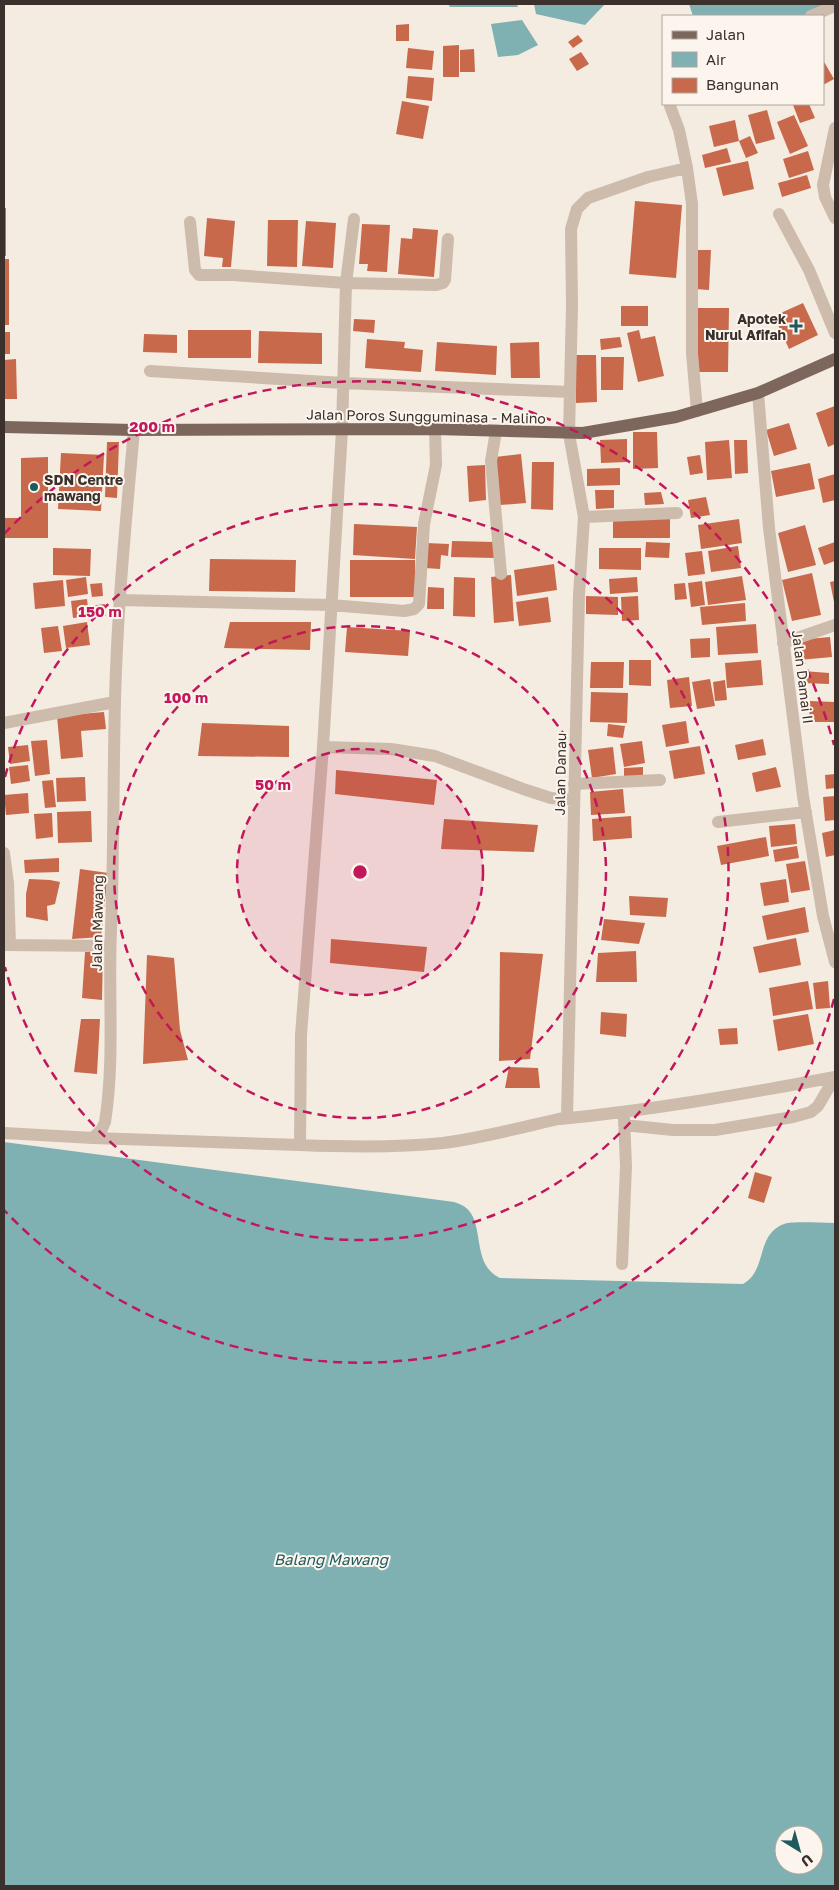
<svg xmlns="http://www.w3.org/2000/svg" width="839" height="1890" font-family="'Golos Text',sans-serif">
	<rect width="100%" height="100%" fill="#f4ebe1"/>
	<!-- water -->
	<path fill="#7fb0b2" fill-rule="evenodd" d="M448,4H517L518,7H450Z
		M534,4H605L585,25L536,14Z
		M689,4H831L802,16H693Z
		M522,20L538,45L518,55L498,57L491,24Z
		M4,1142L454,1202C458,1203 462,1205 465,1207C486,1222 470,1264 500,1278L743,1284C768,1270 755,1235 784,1224C793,1221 823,1223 835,1223V1886H4ZM784,1835H814V1865H784Z"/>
	<!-- building -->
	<path fill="#c8694b" d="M409,24V41H396V25Z
		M578,35L583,41L573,48L568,42Z
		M459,45V77H443V46Z
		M408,48L434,51L432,70L406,68Z
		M474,49L475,72H460V50Z
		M581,52L589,64L577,71L569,59Z
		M823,60L834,79L823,85Z
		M408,76L434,78L432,101L406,98Z
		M402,101L429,106L423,139L396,134Z
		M797,104H809L815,118L800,123L793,105Z
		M767,110L775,139L756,144L748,115Z
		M794,115L808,146L790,154L777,122Z
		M735,120L739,141L750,136L758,153L746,158L739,141L714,147L709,126Z
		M727,148L731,162L705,168L702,155Z
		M808,151L814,170L789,178L783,159Z
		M748,161L754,189L723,196L716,168Z
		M807,175L811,188L782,197L778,183Z
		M635,201L682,205L676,278L629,274Z
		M4,208H6V256H4Z
		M207,218L235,221L231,267H222L223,258L204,256Z
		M268,220H298L297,267L267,266Z
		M306,221L336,223L333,268L302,266Z
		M362,224L390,225L387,272L367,271L368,264H359Z
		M413,228L438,230L434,277L398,274L401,238L412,239Z
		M696,250H711L709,290L695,289Z
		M4,259H9V325H4Z
		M803,303L818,335L789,349L774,316Z
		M621,306H648V326H621Z
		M696,308H729L728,372H695Z
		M354,319L375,320L374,333L353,331Z
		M188,330H251V358H188Z
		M639,330L641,339L655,336L664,376L638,382L627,333Z
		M259,331L322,333V364L258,363Z
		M4,332H10V354H4Z
		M144,334L177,335V353L143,352Z
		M620,337L622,347L601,350L600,339Z
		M367,339L405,342L404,348L423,350L421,372L365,368Z
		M437,342L497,346L496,375L435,371Z
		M539,342L540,378H511L510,343Z
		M575,355H596L597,402L576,403Z
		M601,357H624L623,390H601Z
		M16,359L17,399H4V360Z
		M835,406V444L828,447L816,413Z
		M789,423L797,449L774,456L766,430Z
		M633,432H657L658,468L633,469Z
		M627,439V462L601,463L600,440Z
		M729,440L732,478L707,480L705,442Z
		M734,440H747L748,473L735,474Z
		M107,442H119L117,498L105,497Z
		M61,453L104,455L101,511L58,509Z
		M521,454L526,503L500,505L495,457Z
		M700,455L703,473L690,475L687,457Z
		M48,457V538H4V518H21V458Z
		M532,462H554L553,510L531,509Z
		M810,463L815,489L776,497L771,471Z
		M485,465L486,500L469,502L467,466Z
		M620,468V485L587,486V469Z
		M835,474V500L823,503L818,479Z
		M595,490H614V508L596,509Z
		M661,492L664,504L645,505L644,493Z
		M706,497L710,515L691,518L688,500Z
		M613,519H670V538H613Z
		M739,519L742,543L701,549L698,525Z
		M354,524L417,527L415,559L353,555Z
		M805,525L816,565L788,572L778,533Z
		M452,541L496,542L495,558L451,557Z
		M646,542L670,543L669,558L645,557Z
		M835,542V561L824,565L818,548Z
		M426,543L449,544L448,556L441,555L440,569L425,568Z
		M738,546L741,568L711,572L708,551Z
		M53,548L91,549L90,576L53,575Z
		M599,548H641V570L599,569Z
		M702,551L705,574L688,576L685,553Z
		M210,559L296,560L295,592L209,591Z
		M350,560H415V597H350Z
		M554,564L557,590L517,596L514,570Z
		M812,573L821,615L792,621L782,580Z
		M511,575L514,621L494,623L491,577Z
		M742,576L746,600L708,605L705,582Z
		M86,577L88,594L68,597L66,580Z
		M454,577L475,578V617L453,616Z
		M637,577L638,592L610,594L609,579Z
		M63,580L65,606L35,609L33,583Z
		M702,581L705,605L691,607L688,583Z
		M835,581V602H834L830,582Z
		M102,583L103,596L92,597L90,584Z
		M685,583L687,599L675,600L674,584Z
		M428,587L444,588V609H427Z
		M586,596L618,597V615L586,614Z
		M638,596L639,620L622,621L621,597Z
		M548,597L551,622L519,626L516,602Z
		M87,599L89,616L73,618L71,601Z
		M745,603L746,621L702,625L700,607Z
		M105,604L106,616L92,618L90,606Z
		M87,622L90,645L66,648L63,626Z
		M230,622H311L310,650L224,648Z
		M756,624L758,653L718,655L716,627Z
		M58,626L62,651L44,653L41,628Z
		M347,627L410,631L408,656L345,652Z
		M830,637L832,657L799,660L797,640Z
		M710,638V657L691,658L690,639Z
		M629,660H651V686L629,685Z
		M761,660L763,685L727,688L725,663Z
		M591,662H624L623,688H590Z
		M803,671L829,673V684L802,683Z
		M689,677L692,706L670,708L667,680Z
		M710,679L715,706L697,709L692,682Z
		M725,680L727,700L715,701L713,682Z
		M591,692L628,693L627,723L590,722Z
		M810,701L835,702V722H809Z
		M104,712L106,729L81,731L83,757L61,759L57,716Z
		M686,721L689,743L666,747L662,725Z
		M202,723L289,726V757L198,756Z
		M608,724L625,726L623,738L607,736Z
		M763,739L766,755L738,760L735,745Z
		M47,740L50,774L35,776L31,741Z
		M642,741L645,763L624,767L620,744Z
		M28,745L30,761L10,764L8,747Z
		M700,746L705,774L674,779L669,751Z
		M613,747L616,774L592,778L588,750Z
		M28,765L30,781L11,784L9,767Z
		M643,767V779H624V768Z
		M776,767L781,787L756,792L752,773Z
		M336,770L437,780L434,805L335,794Z
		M835,774V788L826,789L825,775Z
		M85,777L86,801L57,802L56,778Z
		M53,780L56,807L45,808L42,781Z
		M623,789L625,813L591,815L590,792Z
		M28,793L29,813L6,815L4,795Z
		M835,796V820L825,821L823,797Z
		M91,811L92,842L58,843L57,812Z
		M52,813L53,837L36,839L34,814Z
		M631,816L632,838L593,841L592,819Z
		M444,819L538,825L534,852L441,849Z
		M795,824L797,844L771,847L769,826Z
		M835,830V855L826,857L822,833Z
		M766,837L769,856L721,865L717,846Z
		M797,846L799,858L775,862L773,850Z
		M59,858V872L25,873L24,860Z
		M805,861L810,890L791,893L786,864Z
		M80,869L108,873L101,937L72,939Z
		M29,879L50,880L60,882L55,904L47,906L48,921L26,917V894Z
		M786,879L789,902L764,906L760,883Z
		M629,896L668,898L666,917L630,915Z
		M805,907L809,932L767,940L762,916Z
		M604,919L645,923L639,944L601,940Z
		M796,938L801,965L759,973L753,947Z
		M331,939L427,947L424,972L330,963Z
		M103,951L102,1000L82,998L85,952Z
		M636,951L637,982H596L598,953Z
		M500,952L543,954L530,1059L499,1061Z
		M147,955L174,958L180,1030L188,1060L143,1064Z
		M808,981L813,1009L773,1016L769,988Z
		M828,981L830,1008L816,1009L813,983Z
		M601,1012L627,1014L626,1037L600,1034Z
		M808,1014L814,1044L778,1051L773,1020Z
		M81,1019H100L97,1074L74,1072Z
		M737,1028L738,1044L720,1045L718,1029Z
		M509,1067L538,1068L540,1088H505Z
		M755,1172L772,1177L764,1203L748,1198Z"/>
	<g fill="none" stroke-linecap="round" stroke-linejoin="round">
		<!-- minor -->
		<path stroke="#cdbbac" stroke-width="12" d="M811,16L835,6
			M671,104L670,106L679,130L687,168L692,204V353L697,411
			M835,128L823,185L825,197L835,218
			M779,214L809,270L835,333
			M354,219L346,283L342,430L323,747L301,1035L300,1145C348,1147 395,1148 443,1143C484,1138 526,1126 567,1117L579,595L584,517L569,434L572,305L571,229L577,209L588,198L648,177L687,168
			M190,222L195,270L199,275H233L346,283L436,285L443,283L445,280L448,239
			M150,371L343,383L570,392
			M758,393L769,528L803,796L823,916L835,962
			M496,431L491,461L501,574
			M584,517L677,513
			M119,600L331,605L404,611L414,609L419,604L424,524L436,465L435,429
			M783,643L835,625
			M4,723L115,702
			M323,747L391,749L435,756L526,790L551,798L574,800
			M574,784L660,780
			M718,822L806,812
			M4,853L8,883L10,945
			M4,945L110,946
			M560,1119C653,1110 744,1094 835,1077
			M624,1125L673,1130H715L793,1117L811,1112L818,1106L835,1077
			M93,1138L300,1145
			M622,1264L626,1166L624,1118"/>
		<!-- tertiary -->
		<path stroke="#cdbbac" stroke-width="12" d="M4,1133L93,1138L102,1129L105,1122C115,1058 108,993 111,929C114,853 113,777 115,702C117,611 126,520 134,430"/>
		<!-- primary -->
		<path stroke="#7d675c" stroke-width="12" d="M4,427L134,430L435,429L583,433L676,417L758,393L835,359"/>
	</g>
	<!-- distance rings -->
	<circle cx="360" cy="872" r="123" fill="#c2185b" fill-opacity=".12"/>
	<g fill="none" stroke="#c2185b" stroke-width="2.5" stroke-dasharray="9 6">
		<circle cx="360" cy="872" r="123"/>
		<circle cx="360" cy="872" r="246"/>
		<path d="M5 777A368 368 0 1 1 5 967"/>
		<path d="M834 999A491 491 0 0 1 4 1210M4 534A491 491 0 0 1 834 745"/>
	</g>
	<!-- markers -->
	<g fill="#1f5a5e" stroke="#fbf5ee" stroke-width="2">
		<path d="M793.5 318.5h5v5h5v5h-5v5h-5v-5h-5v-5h5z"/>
		<circle cx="34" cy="487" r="5"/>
	</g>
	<g text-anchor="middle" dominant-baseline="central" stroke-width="4" stroke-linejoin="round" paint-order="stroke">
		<!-- poi labels -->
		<g font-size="14" font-weight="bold" fill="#3b302b" stroke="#fbf5ee" text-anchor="end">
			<text x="786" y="318">Apotek<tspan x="786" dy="16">Nurul Afifah</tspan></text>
			<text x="44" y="479" text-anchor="start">SDN Centre<tspan x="44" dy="16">mawang</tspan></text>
		</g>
		<!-- street labels -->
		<g font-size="14" fill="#3b302b" stroke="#fbf5ee">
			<text transform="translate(426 416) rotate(1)">Jalan Poros Sungguminasa - Malino</text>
			<text transform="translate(803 677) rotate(83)">Jalan Damai II</text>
			<text transform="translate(560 774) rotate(-89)">Jalan Danau</text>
			<text transform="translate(97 923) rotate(-89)">Jalan Mawang</text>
		</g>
		<!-- water labels -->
		<g font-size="15" font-style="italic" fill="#1f5a5e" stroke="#fbf5ee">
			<text x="331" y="1559">Balang Mawang</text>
		</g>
	</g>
	<circle cx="360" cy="872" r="8" fill="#c2185b" stroke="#fbf5ee" stroke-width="2.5"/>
	<g font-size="15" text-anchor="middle" font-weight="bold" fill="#c2185b" stroke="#fbf5ee" stroke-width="4" stroke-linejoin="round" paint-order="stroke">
		<text x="152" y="432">200 m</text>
		<text x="100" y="617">150 m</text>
		<text x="186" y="703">100 m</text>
		<text x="273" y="790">50 m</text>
	</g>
	<!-- border -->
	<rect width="839" height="1890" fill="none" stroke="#3b302b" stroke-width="10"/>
	<!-- legend -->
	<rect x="662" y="15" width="162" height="90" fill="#fbf5ee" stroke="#aea6a0"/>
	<rect x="672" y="31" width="25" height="8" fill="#7d675c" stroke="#aea6a0"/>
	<text x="706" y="40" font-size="15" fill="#3b302b">Jalan</text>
	<rect x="672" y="52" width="25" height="15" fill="#7fb0b2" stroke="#aea6a0"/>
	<text x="706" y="65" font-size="15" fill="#3b302b">Air</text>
	<rect x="672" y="78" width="25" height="15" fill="#c8694b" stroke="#aea6a0"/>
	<text x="706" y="90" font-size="15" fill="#3b302b">Bangunan</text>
	<!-- north arrow -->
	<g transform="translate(799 1850) rotate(143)"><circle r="24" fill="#fbf5ee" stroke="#aea6a0"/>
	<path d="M0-4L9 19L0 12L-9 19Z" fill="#1f5a5e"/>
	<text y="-8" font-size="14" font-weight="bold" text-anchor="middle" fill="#3b302b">U</text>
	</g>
</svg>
